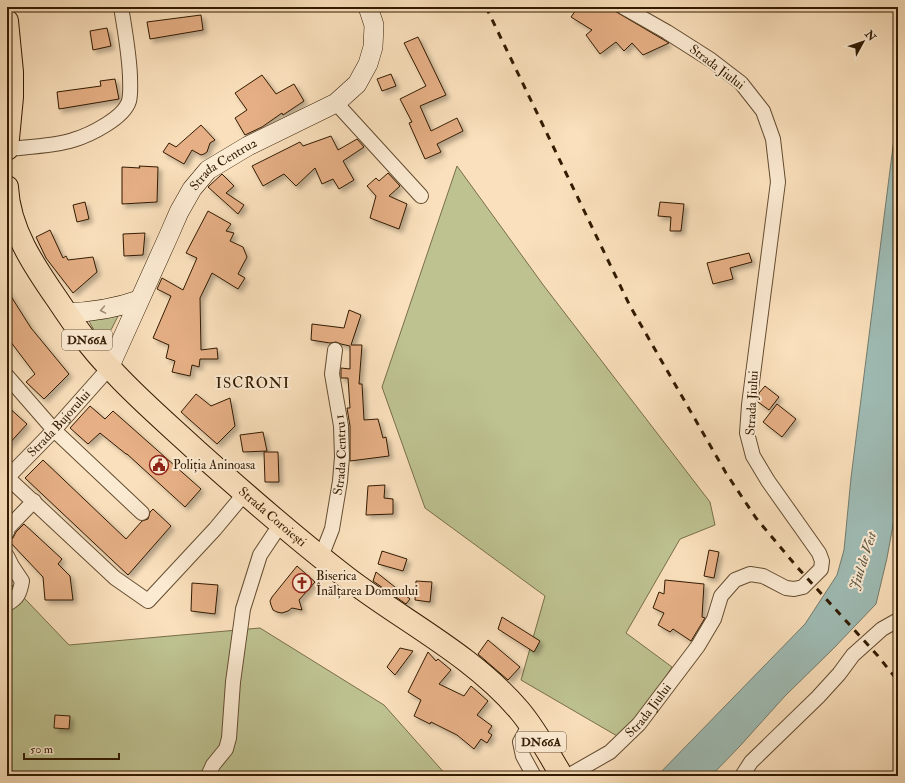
<svg xmlns="http://www.w3.org/2000/svg" width="905" height="783" font-family="'IM FELL Double Pica',serif">
	<defs>
		<filter id="shadow"><feDropShadow dx="3.5" dy="3.5" stdDeviation="2" flood-color="#0004"/></filter>
	</defs>
	<rect width="100%" height="100%" fill="#fae0bc"/>
	<filter id="stains"><feTurbulence type="fractalNoise" baseFrequency=".005" numOctaves="4"/><feColorMatrix values="0 0 0 0 .2 0 0 0 0 .09 0 0 0 0 .02 0 0 0 .5 -.17"/></filter>
	<radialGradient id="worn" r=".72"><stop offset=".6" stop-color="#630" stop-opacity="0"/><stop offset="1" stop-color="#630" stop-opacity=".3"/></radialGradient>
	<!-- green -->
	<path fill="#bec291" stroke="#786e49" d="M457,166L544,286L710,502L715,525L680,539L626,633L672,667L624,740L521,680L545,596L425,508L382,387Z
		M120,312L112,328L105,339C96,336 90,324 87,316Z
		M7,580L69,645L260,628L384,705L447,776H7Z"/>
	<!-- water -->
	<path fill="#9fbcb5" stroke="#737c6d" d="M898,107V498L887,558L876,604L833,649L785,696L740,746L711,776H657L805,624L837,575L844,550L851,478Z"/>
	<!-- building -->
	<path fill="#e6af85" stroke="#321b01" filter="url(#shadow)" d="M578,7H608L669,43L643,55L632,43L624,51L616,42L600,54L586,35L592,30L571,17Z
		M201,15L203,30L150,39L147,22Z
		M107,28L111,46L93,50L90,31Z
		M418,37L446,95L420,106L431,131L457,118L463,131L437,144L441,152L425,159L409,123L412,122L400,99L426,86L404,43Z
		M391,74L396,86L382,91L377,79Z
		M262,75L276,94L294,84L304,101L283,115L282,113L262,127L245,135L235,118L247,110L235,93Z
		M115,79L119,99L59,109L57,92L101,86L100,81Z
		M201,125L215,140L210,143L207,152L204,154L201,155L192,150L184,164L163,152L169,143L176,147Z
		M331,136L338,150L357,139L364,147L343,161L354,180L339,189L333,179L322,184L315,168L296,186L284,174L263,186L252,166L300,142L303,146Z
		M139,166L158,167L157,202L122,204V167L140,168Z
		M388,173L400,186L389,196L407,204L399,229L370,218L376,196L367,186L376,178L379,181Z
		M222,174L234,186L226,193L244,205L238,214L208,187Z
		M85,202L89,219L77,222L73,205Z
		M660,202L684,204L681,231H670L671,217L658,216Z
		M208,211L231,224L226,231L234,233L230,241L243,247L247,257L238,274L245,278L238,289L212,273L200,298L201,350L217,348L218,359H200L199,367L192,365L190,376L172,372L175,361L166,358L169,345L153,338L171,296L157,289L162,278L183,290L197,258L186,253Z
		M50,230L63,258L66,256L68,260L93,257L97,272L73,293L46,258L36,237Z
		M145,233L143,255L124,256L123,234Z
		M749,253L752,262L730,268L733,279L713,284L707,263Z
		M7,290L31,328L69,374L44,399L26,382L35,374L7,337Z
		M349,310L361,315L351,345H362L359,384H362L364,420L378,419L383,438L386,437L389,456L350,461V426L347,408H350L348,378H341V368L350,369V346L341,344L336,342L330,343L311,340L312,324L344,328Z
		M765,386L779,397L769,410L758,402L759,393Z
		M196,394L211,406L230,398L235,426L217,444L181,412Z
		M777,404L796,419L782,437L763,422Z
		M7,406L27,424L7,446Z
		M90,406L105,419L113,411L201,489L185,507L127,454H126L100,433L88,444L70,428Z
		M263,432L267,451L243,452L240,435Z
		M264,452H278L279,482H265Z
		M43,460L126,539L142,521L148,519L150,512L153,509L171,526L128,575L25,478Z
		M385,485L384,498L393,499V514L366,515L368,486Z
		M24,524L62,559L58,564L70,576L73,600H45L43,577L8,540L13,538L16,532Z
		M709,550L719,552L714,578L704,576Z
		M382,551L407,559L403,571L378,564Z
		M297,566L315,582L299,600L302,610L292,608L288,611L282,613L277,612L273,610L271,605L270,601L272,597Z
		M376,572L410,599L406,604L373,581Z
		M665,580L704,584L702,617L705,618L691,641L673,629L670,632L658,625L664,613L653,608L659,592L664,594Z
		M416,581L432,582L430,602L415,600Z
		M192,583L218,585L215,614L191,611Z
		M502,617L540,641L534,652L498,629Z
		M488,640L520,667L508,680L478,654Z
		M400,648L413,651L395,675L387,667Z
		M428,652L436,661L438,659L451,670L439,684L464,696L471,686L488,701L477,715L492,726L488,732L492,735L487,743L481,739L474,749L457,735L431,722L430,724L414,716L421,700L408,692Z
		M55,715L70,716L69,729L54,728Z"/>
	<g fill="none" stroke-linecap="round" stroke-linejoin="round">
		<!-- street casing -->
		<g stroke="#644c30" stroke-width="16">
			<g id="street">
				<path d="M336,103L421,196"/>
				<path d="M7,149C26,147 56,146 73,140C90,135 124,118 129,101C131,93 130,84 130,76C129,53 125,30 121,7"/>
				<path d="M7,376L54,430L142,513"/>
				<path d="M7,477L115,578L148,601L215,529L245,493"/>
				<path id="s1" d="M8,477L54,430L109,368"/>
				<path d="M7,532L8,528L34,501"/>
				<path d="M7,556L12,566L22,581C20,593 18,598 7,604"/>
				<path id="s2" d="M321,557L332,529L340,481L342,457L341,426L332,374L335,350"/>
				<path d="M530,724L520,742L523,756L534,776"/>
				<path d="M208,776L213,765L226,749L229,738L233,682L243,609L260,555L280,525"/>
				<path id="s3" d="M568,776L610,752L639,724L698,646L714,619L721,596L735,580L750,574L763,576L786,588L794,589L803,587L821,569L822,561L819,553L768,481L753,456L747,433L749,405L778,182L773,139L763,111L741,83L711,60L667,32L623,7"/>
				<path d="M742,776L751,762L818,697L839,674L853,655L882,629L898,620"/>
			</g>
		</g>
		<!-- secondary casing -->
		<g stroke="#321b01" stroke-width="20">
			<g id="secondary">
				<path d="M66,313C93,312 114,309 139,300"/>
				<path id="s4" d="M109,368L169,235L179,212L192,189L208,170L248,146L336,103L357,84L368,64L373,47L374,25L368,7"/>
			</g>
		</g>
		<!-- primary casing -->
		<g stroke="#321b01" stroke-width="24">
			<g id="primary">
				<path d="M7,21L12,72V97L7,149"/>
				<path id="s5" d="M7,187C9,229 34,266 57,299C73,323 90,348 110,368C137,398 168,424 197,451C245,494 294,537 346,577C403,621 471,654 519,710C536,730 548,753 562,776"/>
			</g>
		</g>
		<!-- street -->
		<use href="#street" stroke="#fcebd3" stroke-width="14"/>
		<!-- secondary -->
		<use href="#secondary" stroke="#fcebd3" stroke-width="19"/>
		<!-- primary -->
		<use href="#primary" stroke="#fae0bc" stroke-width="22"/>
		<!-- rail -->
		<path stroke="#321b01" stroke-width="3" stroke-dasharray="7 7" stroke-linecap="butt" d="M486,7L630,306L726,473L756,518L797,567L878,656L898,681"/>
	</g>
	<!-- one-way arrows -->
	<defs><path id="oneway-chevron" d="M-2-3.5L2.5 0L-2 3.5" fill="none" stroke-width="1.6" stroke-linecap="round" stroke-linejoin="round"/></defs>
	<use stroke="#a18d74" href="#oneway-chevron" transform="translate(103 310) rotate(170)"/>
	<!-- icons -->
	<defs>
		<g id="civic-ring" transform="scale(1)"><circle r="9.5" fill="#fcebd3" stroke="#8f2418" stroke-width="1.5"/><path d="M-.6-6.5H3V-4.5H.6V-3L4-1V1h2V6H-6V1h2V-1L-.6-3ZM-1.2 2.5V6h2.4V2.5Z" fill="#8f2418"/></g>
		<g id="church-ring" transform="scale(1)"><circle r="9.5" fill="#fcebd3" stroke="#8f2418" stroke-width="1.5"/><path d="M-1.2-6h2.4v3.5h3.3v2.4h-3.3V6h-2.4V-.1h-3.3v-2.4h3.3Z" fill="#8f2418"/></g>
	</defs>
	<g fill-rule="evenodd">
		<use href="#civic-ring" x="159" y="465"/>
		<use href="#church-ring" x="302" y="583"/>
	</g>
	<g text-anchor="middle" dominant-baseline="central" stroke-width="4" stroke-linejoin="round" paint-order="stroke">
		<!-- shield labels -->
		<g fill="#fcebd3" stroke="#6f5940" stroke-width="1">
			<rect x="62" y="330" width="50" height="20" rx="3"/>
			<rect x="516" y="732" width="50" height="20" rx="3"/>
		</g>
		<g font-size="12" font-weight="bold" fill="#321b01">
			<text x="87" y="340">DN66A</text>
			<text x="541" y="742">DN66A</text>
		</g>
		<!-- street labels -->
		<g font-size="13" fill="#321b01" stroke="#fcebd3">
			<text transform="translate(717 67) rotate(37)">Strada Jiului</text>
			<text stroke="none"><textPath href="#s4" startOffset="238">Strada Centru2</textPath></text>
			<text transform="translate(752 403) rotate(-87)">Strada Jiului</text>
			<text stroke="none"><textPath href="#s1" startOffset="74">Strada Bujorului</textPath></text>
			<text stroke="none"><textPath href="#s2" startOffset="105">Strada Centru 1</textPath></text>
			<text stroke="none"><textPath href="#s5" startOffset="432">Strada Coroiești</textPath></text>
			<text stroke="none"><textPath href="#s3" startOffset="105">Strada Jiului</textPath></text>
		</g>
		<!-- poi labels -->
		<g font-size="13" fill="#321b01" stroke="#fcebd3" text-anchor="start">
			<text x="173" y="465">Poliția Aninoasa</text>
			<text x="316" y="576">Biserica<tspan x="316" dy="15">Înălțarea Domnului</tspan></text>
		</g>
		<!-- water labels -->
		<g font-size="14" font-style="italic" fill="#585340" stroke="#fcebd3">
			<text transform="translate(863 561) rotate(-72)">Jiul de Vest</text>
		</g>
		<!-- quarter labels -->
		<g font-size="15" letter-spacing="1" fill="#321b01" stroke="#fcebd3">
			<text x="253" y="383">ISCRONI</text>
		</g>
	</g>
	<!-- margin -->
	<rect width="905" height="783" fill="none" stroke="#fae0bc" stroke-width="24"/>
	<rect x="8" y="8" width="889" height="767" fill="none" stroke="#321b01" stroke-width="2"/>
	<rect x="12" y="12" width="881" height="759" fill="none" stroke="#321b01"/>
	<!-- north arrow -->
	<g transform="translate(863 42) rotate(50)" stroke="#fcebd3" stroke-width="3" paint-order="stroke">
	<path d="M0-3L7 15L0 10L-7 15Z" fill="#321b01"/>
	<text y="-6" font-size="11" font-weight="bold" text-anchor="middle" fill="#321b01">N</text>
	</g>
	<!-- scale -->
	<path d="M24 753v6h95v-6" fill="none" stroke="#321b01" stroke-width="2"/>
	<text x="30" y="753" font-size="12" fill="#321b01" stroke="#fcebd3" stroke-width="3" paint-order="stroke">50 m</text>
	<rect width="100%" height="100%" filter="url(#stains)"/>
	<rect width="100%" height="100%" fill="url(#worn)"/>
</svg>
